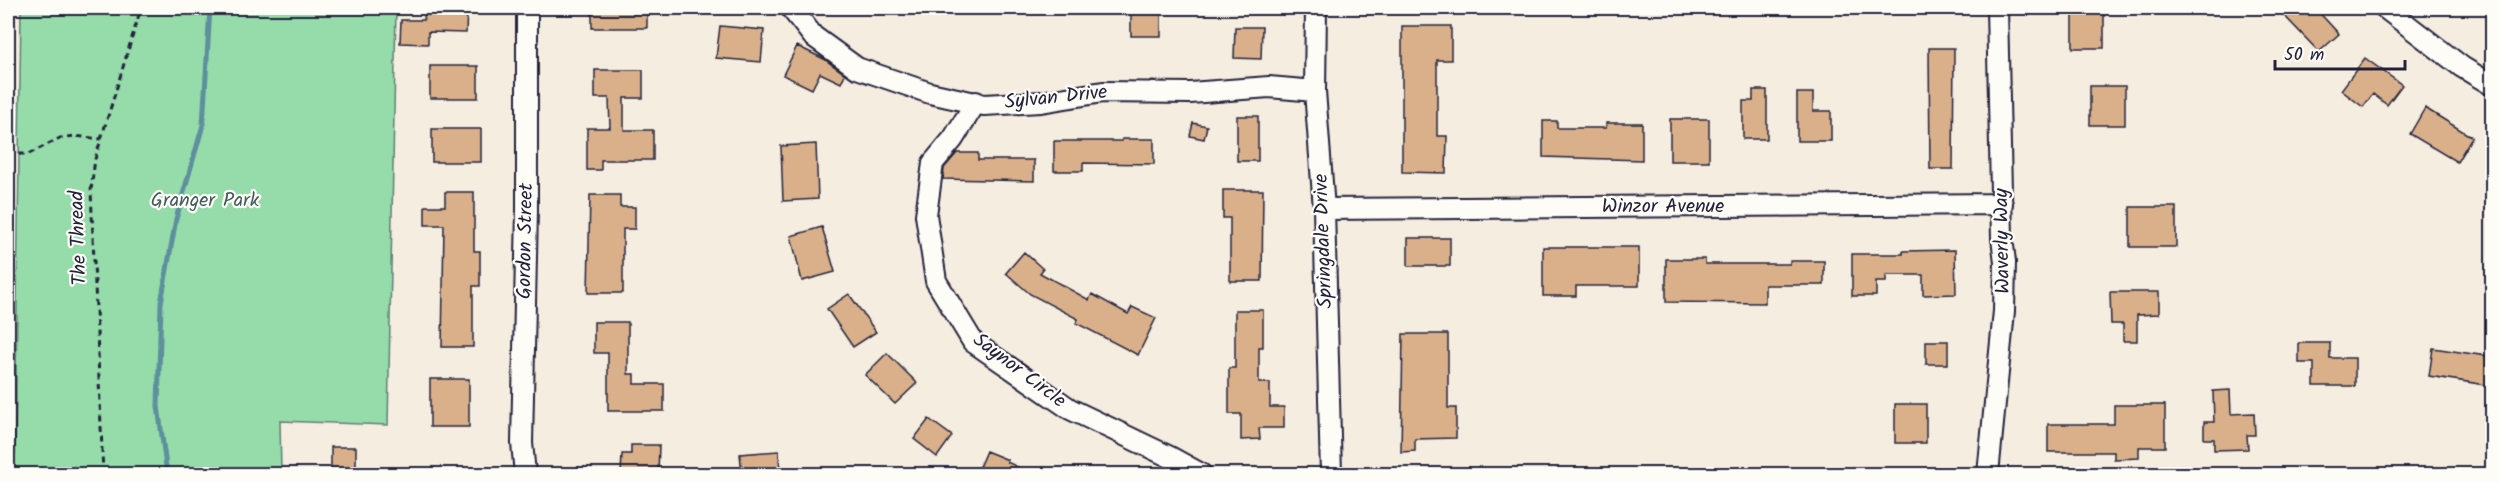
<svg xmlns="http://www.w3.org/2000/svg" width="2500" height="482" font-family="Kalam,sans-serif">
	<rect width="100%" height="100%" fill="#f6ede1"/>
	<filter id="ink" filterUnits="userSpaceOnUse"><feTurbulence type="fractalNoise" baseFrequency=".0167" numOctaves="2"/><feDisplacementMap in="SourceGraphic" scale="12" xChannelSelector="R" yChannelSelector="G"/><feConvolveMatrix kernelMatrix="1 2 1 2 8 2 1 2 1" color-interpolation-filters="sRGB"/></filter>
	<g filter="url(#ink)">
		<!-- green -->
		<path fill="#95dcaa" stroke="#5c7f72" stroke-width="1.5" d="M21,8H396L388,425L280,421L281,474H8V455L15,454Z"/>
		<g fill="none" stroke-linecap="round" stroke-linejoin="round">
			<!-- stream -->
			<path stroke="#5d8f9c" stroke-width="5" d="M167,474L158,406L161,303L176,219L203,125L210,8"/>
		</g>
		<!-- building -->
		<path fill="#dab08b" stroke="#22223b" stroke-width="1.5" d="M425,8H467L466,33L428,32V44L400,43L401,20H424Z
			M592,8H647V28H592Z
			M1131,8H1161V36H1131Z
			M2073,8H2104V48H2073Z
			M2277,8H2315L2339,34L2319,52Z
			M720,26L764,30L761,62L716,58Z
			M1402,26H1451V60H1437V136H1447L1446,173L1402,172Z
			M1235,27H1262L1261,59L1234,58Z
			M797,46L824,59L845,74L841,83L820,73L812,89L783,75Z
			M1929,48H1954L1953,169H1930Z
			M2365,58L2402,85L2387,105L2373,94L2363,107L2341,90Z
			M430,66H478V98H430Z
			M595,70H643V98H624V130H653V160H601V170H587V128H610L609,98H595Z
			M2090,86H2125V125H2090Z
			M1753,90H1767V139H1743V101H1753Z
			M1797,93H1813V111H1831V141H1797Z
			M2425,108L2472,137L2457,162L2410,134Z
			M1237,116H1258V161H1237Z
			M1670,119H1709V161H1670Z
			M1543,121H1557V128H1606V123H1642V160L1543,157Z
			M1193,123L1207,126L1204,139L1190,136Z
			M432,129H481V162H432Z
			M1122,139H1154V164L1083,163V171H1054V141H1122Z
			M816,144L818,199L783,201L781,146Z
			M957,153H978V160H1034V181L943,179L944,168Z
			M1223,190H1263L1262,281H1230V218H1223Z
			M445,192H474V251H480V286H473V347H442L444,225H425V206H445Z
			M590,195H620V207H635V229H623V293H588Z
			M2130,207H2176V247H2130Z
			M822,227L835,272L802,281L791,236Z
			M1408,238H1450V266H1408Z
			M1543,247H1639V286H1576V296H1543Z
			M1955,250L1956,294L1923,295V275H1886V282H1876V296H1852V254H1903V251Z
			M1024,252L1043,269L1040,273L1089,300L1092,294L1128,314L1132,307L1156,318L1138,355L1076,323L1078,319L1030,294L1006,273Z
			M1666,259H1705V264H1790V261H1824V285H1765V303L1666,302Z
			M2110,292H2159V314L2137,315V341H2123V324H2111Z
			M849,294L876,332L853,347L827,309Z
			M1235,310H1263V347H1259V383H1270V407H1284V428H1259L1260,439L1241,440V414H1229V368H1235Z
			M594,322H628V374H634V384H664V411H608V353H594Z
			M1403,334H1448V408H1456V438L1415,439V451L1401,452Z
			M1926,341H1948V364H1926Z
			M2299,343H2330V358H2355V386H2314V363H2299Z
			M2433,348L2493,357V386L2429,376Z
			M887,353L917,383L895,404L865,375Z
			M430,379H469V427H430Z
			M2230,390L2231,414L2254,413L2255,435H2247L2248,449L2214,450V439H2204V422H2214L2213,391Z
			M1895,404H1926V443H1895Z
			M2114,405H2165V447H2139V458L2114,459V452H2048V424H2114Z
			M929,419L952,436L937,457L914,439Z
			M631,445H659L658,474H621L622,454H631Z
			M331,447H356V474H331Z
			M779,451L780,474H742L740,454Z
			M986,451L1008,460L1007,462L1032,474H976Z"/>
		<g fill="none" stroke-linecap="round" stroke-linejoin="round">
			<!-- street casing -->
			<g stroke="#22223b" stroke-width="24">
				<path id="street" d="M791,8L813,36L857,68L930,93L984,105L1041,102L1103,92L1190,93L1269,87L1315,91
					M1316,8L1315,91L1324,209L1331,474
					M2385,8L2462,67L2492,85
					M976,102L953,139L933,163L926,215L936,281L973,342L1070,409L1170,457L1201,474
					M1324,209L2002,204
					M525,474L522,443L527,210V8
					M1988,474L2004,311L2005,262L2002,238L1997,8"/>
			</g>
			<!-- path -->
			<path stroke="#22223b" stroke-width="3" stroke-dasharray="6 4.5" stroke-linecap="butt" d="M8,154H29L60,138L74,136L101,139
				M103,474L91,190L95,159L141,8"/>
			<!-- street -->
			<use href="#street" stroke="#fdfcf7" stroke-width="20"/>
		</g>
	</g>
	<g text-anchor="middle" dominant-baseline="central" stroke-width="4.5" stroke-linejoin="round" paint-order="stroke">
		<!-- street labels -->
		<g font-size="20" fill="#22223b" stroke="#fdfcf7">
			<text transform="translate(1056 98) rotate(-6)">Sylvan Drive</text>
			<text x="1663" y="207">Winzor Avenue</text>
			<text transform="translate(79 238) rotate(-92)">The Thread</text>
			<text transform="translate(526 241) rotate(-89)">Gordon Street</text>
			<text transform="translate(1324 241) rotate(-92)">Springdale Drive</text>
			<text transform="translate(2003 241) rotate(-91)">Waverly Way</text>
			<text transform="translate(1019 371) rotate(37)">Saynor Circle</text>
		</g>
		<!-- park labels -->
		<g font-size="20" fill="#445a5c" stroke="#fdfcf7">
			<text x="205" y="201">Granger Park</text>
		</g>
	</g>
	<!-- margin -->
	<rect width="2500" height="482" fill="none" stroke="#fdfcf7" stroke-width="30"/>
	<rect x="15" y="15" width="2470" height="452" fill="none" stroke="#22223b" stroke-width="2" filter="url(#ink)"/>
	<!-- scale -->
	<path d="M2275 60v9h130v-9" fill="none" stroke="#22223b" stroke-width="3"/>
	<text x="2284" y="60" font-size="18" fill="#22223b" stroke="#fdfcf7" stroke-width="4.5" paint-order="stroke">50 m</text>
</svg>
